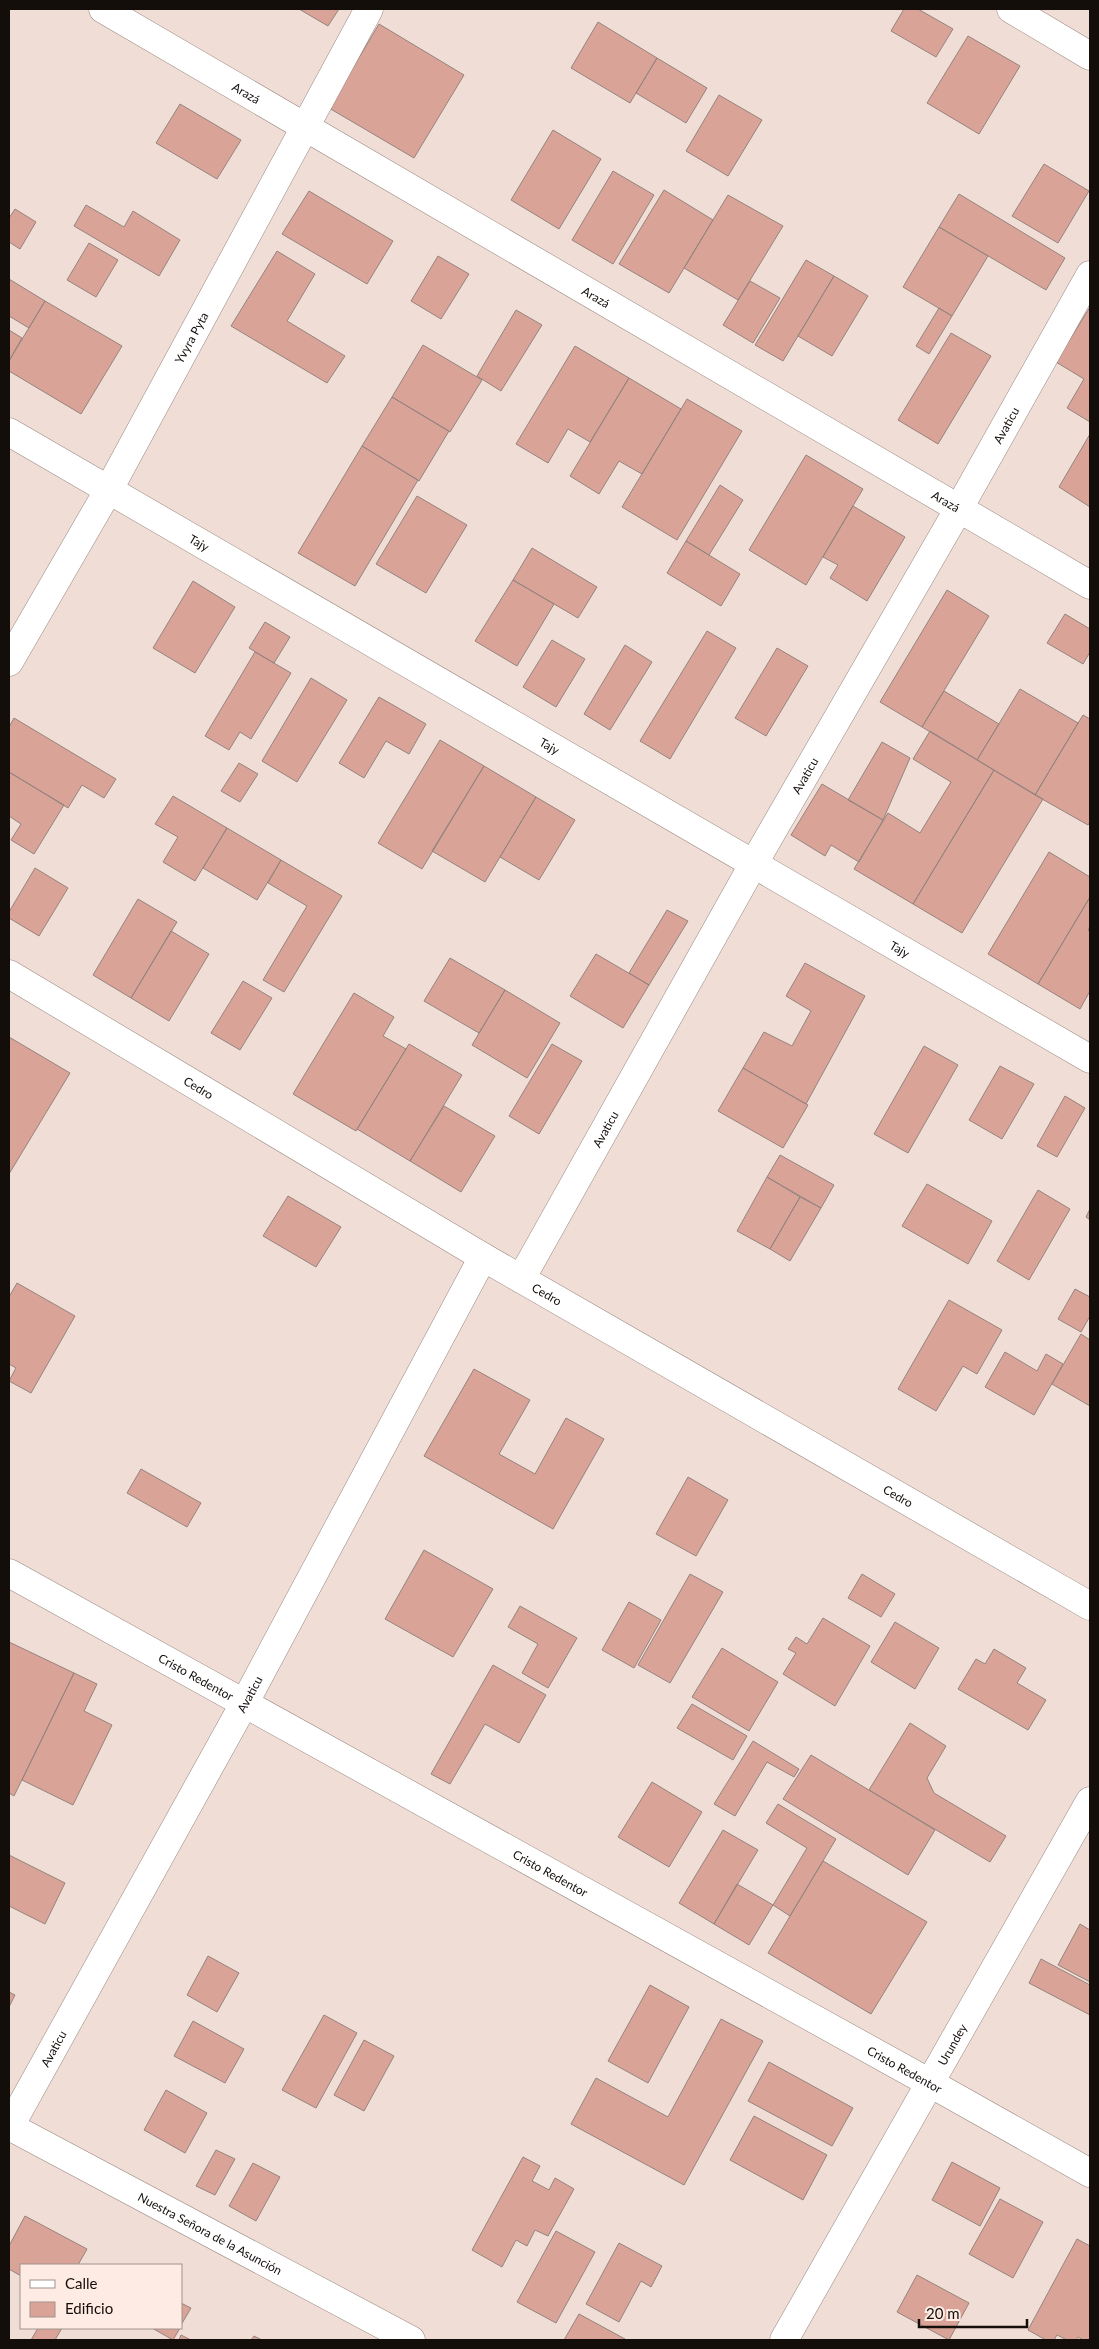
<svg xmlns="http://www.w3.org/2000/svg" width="1099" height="2349" font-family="Lato,sans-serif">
	<rect width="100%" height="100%" fill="#f0ded6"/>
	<!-- building -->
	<path fill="#d9a497" stroke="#95837e" d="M299,9H339L328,26Z
		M904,9H918L953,29L936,57L891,31Z
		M598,22L657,58L630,103L571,68Z
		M379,24L464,75L414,158L329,108Z
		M968,36L1020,66L979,134L927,103Z
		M657,58L707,88L686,123L636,93Z
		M719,95L762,120L728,176L686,151Z
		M180,104L241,140L217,179L156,143Z
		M553,130L601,159L559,229L511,200Z
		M1044,164L1089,191L1058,243L1012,216Z
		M613,171L654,195L613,264L572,240Z
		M664,190L713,220L669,293L619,264Z
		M309,191L393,241L367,284L282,234Z
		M959,194L1065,258L1046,290L939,227Z
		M728,195L783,226L738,300L684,268Z
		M86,205L124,227L133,211L180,240L159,276L74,226Z
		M15,209L36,222L20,249L9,242V218Z
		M939,227L988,256L952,316L903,287Z
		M89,243L118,260L96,297L67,280Z
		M277,251L315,274L287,321L345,356L327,383L231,326Z
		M438,256L469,274L441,319L411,301Z
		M806,260L834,276L783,361L755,345Z
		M834,276L868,296L832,356L798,336Z
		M9,279L45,301L29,328L9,316Z
		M750,281L780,298L753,343L723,325Z
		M45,301L122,346L81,414L9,371V361Z
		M1090,307V422L1067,408L1084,379L1056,362Z
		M939,308L952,316L929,354L916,346Z
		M516,310L542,325L501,391L477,376Z
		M9,330L22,338L9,361Z
		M951,333L991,356L938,444L898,420Z
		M423,345L482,380L450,432L392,397Z
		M575,346L629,378L590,442L568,429L548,463L516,444Z
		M629,378L681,409L642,474L619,461L599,494L570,476Z
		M392,397L449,431L419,481L362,446Z
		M687,399L742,431L677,540L622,507Z
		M1090,434V507L1059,487Z
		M362,446L418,480L355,586L298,553Z
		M806,455L863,489L806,585L749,550Z
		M720,485L743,500L709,555L686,541Z
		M417,496L467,525L426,593L376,564Z
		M853,506L905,537L867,601L830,578L838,565L823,557Z
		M686,541L740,574L721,606L667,573Z
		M532,548L597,587L578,618L513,580Z
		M513,580L554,604L517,666L475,641Z
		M193,581L235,607L195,673L153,648Z
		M947,590L989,616L922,727L880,702Z
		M1065,614L1090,629V652L1083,664L1047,643Z
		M265,622L290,637L274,663L249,648Z
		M707,631L736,648L670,759L640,741Z
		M552,640L585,659L556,707L523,687Z
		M625,645L652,662L610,730L584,714Z
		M777,648L808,666L766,736L735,718Z
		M255,652L291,673L251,739L240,732L229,750L205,736Z
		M311,678L347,700L297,782L262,761Z
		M1020,689L1078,723L1035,795L977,760Z
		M944,691L999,724L977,760L922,727Z
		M379,697L426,724L409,754L386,741L364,778L339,763Z
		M1083,715L1090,719V822L1088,825L1035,795Z
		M14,718L116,779L104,798L82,785L68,808L9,772V727Z
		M930,731L994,770L913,904L854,869L888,813L920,833L951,782L913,759Z
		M440,740L484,766L422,869L378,843Z
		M882,742L910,758L883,820L848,800Z
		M239,763L258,774L240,802L221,791Z
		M484,766L536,797L485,882L432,851Z
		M994,770L1043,799L962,933L913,904Z
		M9,772L64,805L34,854L11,840L21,824L9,816Z
		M822,784L883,820L859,862L831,845L825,856L791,835Z
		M173,796L227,828L195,881L163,862L178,837L155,824Z
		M536,797L575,820L539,880L500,857Z
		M227,828L281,860L257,900L203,868Z
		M1049,852L1090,877V897L1038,984L988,954Z
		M281,860L342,896L284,992L263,980L307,906L268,883Z
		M35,868L68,888L39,936L9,918V912Z
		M1090,897V926L1088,930L1090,932V991L1080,1009L1038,984Z
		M138,899L177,922L131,998L93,975Z
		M667,910L688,921L649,985L629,973Z
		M171,931L209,954L169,1021L131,998Z
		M596,954L649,985L623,1028L570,996Z
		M450,958L505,990L479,1033L424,1001Z
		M805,963L865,996L806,1104L743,1068L764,1032L792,1046L811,1011L786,996Z
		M243,981L272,998L240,1050L211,1033Z
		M505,990L560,1023L527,1078L472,1045Z
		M354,993L394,1017L383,1036L406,1049L356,1131L293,1094Z
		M9,1037L70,1073L9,1174Z
		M409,1044L462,1075L410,1161L357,1129Z
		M552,1044L582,1061L539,1134L509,1116Z
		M924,1046L958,1065L908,1153L874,1134Z
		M1000,1066L1034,1084L1002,1139L969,1120Z
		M743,1068L808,1105L783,1148L718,1111Z
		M1065,1096L1085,1108L1057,1157L1037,1146Z
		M444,1106L495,1136L461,1192L410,1161Z
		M780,1155L834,1185L821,1208L767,1177Z
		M767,1177L800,1197L770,1249L737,1231Z
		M927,1184L992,1221L968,1264L902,1226Z
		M1038,1190L1070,1209L1029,1280L997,1261Z
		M288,1196L341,1227L316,1267L263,1236Z
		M800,1197L821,1208L790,1261L770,1249Z
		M1090,1209V1220L1086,1217Z
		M17,1283L75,1316L31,1393L9,1381L16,1368L9,1364V1297Z
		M1075,1289L1090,1297V1316L1081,1332L1058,1319Z
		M949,1300L1002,1330L977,1374L963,1366L936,1411L898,1389Z
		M1081,1334L1090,1340V1406L1052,1384Z
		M1005,1352L1037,1371L1046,1354L1063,1364L1034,1415L985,1387Z
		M474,1369L530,1400L499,1454L535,1474L566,1418L604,1439L553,1529L424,1456Z
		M141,1469L201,1503L187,1527L127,1493Z
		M688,1477L728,1500L696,1556L656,1534Z
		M424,1550L493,1589L453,1657L385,1619Z
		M690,1574L723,1592L670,1683L638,1665Z
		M862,1574L895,1594L881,1617L848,1598Z
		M629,1602L661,1620L634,1668L602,1650Z
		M520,1606L577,1638L548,1688L522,1673L538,1644L508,1627Z
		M823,1618L870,1646L835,1706L783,1674L796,1653L788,1649L796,1637L807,1644Z
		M895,1622L939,1648L915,1689L871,1662Z
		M9,1642L74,1673L14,1796L9,1793Z
		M722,1648L778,1682L749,1731L692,1697Z
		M994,1649L1026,1668L1017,1683L1046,1700L1028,1730L958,1689L976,1659L985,1664Z
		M493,1665L546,1695L519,1743L485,1724L450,1784L431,1774Z
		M74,1673L97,1684L84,1711L112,1725L73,1805L22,1780Z
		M692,1704L747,1736L733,1760L677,1728Z
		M910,1723L946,1746L927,1778L934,1793L1006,1836L990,1862L869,1790Z
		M753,1741L799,1769L794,1777L767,1762L735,1816L714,1804Z
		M811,1755L935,1830L908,1875L783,1799Z
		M652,1782L702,1812L669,1867L618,1837Z
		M778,1804L836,1839L790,1916L773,1905L807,1848L766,1823Z
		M723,1830L758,1850L714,1924L679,1903Z
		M9,1855L65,1883L45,1924L9,1906Z
		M823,1861L927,1922L871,2014L768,1953Z
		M737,1884L773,1905L749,1945L714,1924Z
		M1080,1924L1090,1930V1982L1058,1965Z
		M208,1956L239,1973L217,2012L187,1995Z
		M1041,1959L1090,1985V2015L1029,1983Z
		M650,1985L689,2007L648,2083L608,2061Z
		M9,1992L15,1995L9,2007Z
		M324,2015L357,2033L316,2108L282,2090Z
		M721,2019L763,2041L684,2185L571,2124L596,2078L668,2117Z
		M193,2021L244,2049L225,2083L174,2056Z
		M364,2040L394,2056L364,2111L334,2095Z
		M769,2062L853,2108L832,2146L748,2101Z
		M166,2090L207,2113L185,2153L144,2130Z
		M754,2116L827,2155L803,2200L730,2160Z
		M216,2150L235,2159L215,2195L196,2186Z
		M523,2157L540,2166L532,2181L549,2190L555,2178L574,2189L548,2236L535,2230L527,2246L516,2240L502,2267L472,2250Z
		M952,2162L1000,2188L980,2226L932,2200Z
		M253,2163L280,2177L256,2221L229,2206Z
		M1000,2199L1043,2222L1013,2278L969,2254Z
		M25,2216L87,2249L78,2265H21V2276L9,2269V2246Z
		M556,2231L595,2252L556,2323L517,2302Z
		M1077,2239L1090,2246V2339L1083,2340L1078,2337L1076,2340H1067L1057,2335L1054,2340H1046L1028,2330Z
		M619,2243L662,2266L651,2287L641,2281L619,2322L586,2304Z
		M917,2275L969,2303L949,2340L897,2312Z
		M181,2303L191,2308L181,2325Z
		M579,2314L625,2339L624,2340H564Z
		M38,2328H62L55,2340H31Z
		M152,2328H180L173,2340Z
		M181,2335L191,2340H179Z
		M254,2336L262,2340H251Z"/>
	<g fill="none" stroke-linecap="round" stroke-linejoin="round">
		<!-- minor casing -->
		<g stroke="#9a8982" stroke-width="29">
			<g id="minor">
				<path id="s1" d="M103,9L1090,585"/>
				<path d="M1011,9L1090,56"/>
				<path id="s2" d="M9,432L1090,1059"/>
				<path id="s3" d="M9,662L108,491L369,9"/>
				<path id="s4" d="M9,974L483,1257L1090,1606"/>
				<path id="s5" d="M521,1279L754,863L958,510L1090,275"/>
				<path id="s6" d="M9,1573L930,2083L1090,2173"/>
				<path id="s7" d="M9,2126L411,2340"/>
				<path id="s8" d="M9,2128L244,1704L483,1257"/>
				<path id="s9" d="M784,2340L1090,1801"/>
			</g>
		</g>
		<!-- minor -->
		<use href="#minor" stroke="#fff" stroke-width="28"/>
	</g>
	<g text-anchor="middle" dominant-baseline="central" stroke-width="4" stroke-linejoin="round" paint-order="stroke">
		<!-- street labels -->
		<g font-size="12" fill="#140e0b" stroke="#feebe3">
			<text stroke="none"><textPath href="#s1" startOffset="166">Arazá</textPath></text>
			<text stroke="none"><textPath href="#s1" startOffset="571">Arazá</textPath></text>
			<text stroke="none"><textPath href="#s3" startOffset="372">Yvyra Pyta</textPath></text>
			<text stroke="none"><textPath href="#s5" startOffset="982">Avaticu</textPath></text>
			<text stroke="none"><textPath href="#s1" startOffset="976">Arazá</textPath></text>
			<text stroke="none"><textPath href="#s2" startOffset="220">Tajy</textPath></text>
			<text stroke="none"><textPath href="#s2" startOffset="625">Tajy</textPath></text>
			<text stroke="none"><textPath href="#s5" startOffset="578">Avaticu</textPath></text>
			<text stroke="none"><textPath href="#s2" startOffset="1030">Tajy</textPath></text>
			<text stroke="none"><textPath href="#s4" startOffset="221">Cedro</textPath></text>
			<text stroke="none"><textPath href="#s5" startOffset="172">Avaticu</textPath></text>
			<text stroke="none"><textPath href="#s4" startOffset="626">Cedro</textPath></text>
			<text stroke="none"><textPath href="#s4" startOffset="1031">Cedro</textPath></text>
			<text stroke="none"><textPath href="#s6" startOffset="214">Cristo Redentor</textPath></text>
			<text stroke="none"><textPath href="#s8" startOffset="496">Avaticu</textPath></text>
			<text stroke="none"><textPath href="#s6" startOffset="619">Cristo Redentor</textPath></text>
			<text stroke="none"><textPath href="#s9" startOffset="340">Urundey</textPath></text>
			<text stroke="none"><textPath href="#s8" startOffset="91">Avaticu</textPath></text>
			<text stroke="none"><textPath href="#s6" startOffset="1024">Cristo Redentor</textPath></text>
			<text stroke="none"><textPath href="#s7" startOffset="228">Nuestra Señora de la Asunción</textPath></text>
		</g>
	</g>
	<!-- border -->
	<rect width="1099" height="2349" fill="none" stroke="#140e0b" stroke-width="20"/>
	<!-- legend -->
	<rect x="20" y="2264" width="162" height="65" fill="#feebe3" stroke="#a0938d"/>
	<rect x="30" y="2280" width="25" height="8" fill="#ffffff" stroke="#a0938d"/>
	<text x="65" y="2289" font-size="15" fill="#140e0b">Calle</text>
	<rect x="30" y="2302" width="25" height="15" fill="#d9a497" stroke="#a0938d"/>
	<text x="65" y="2314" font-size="15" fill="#140e0b">Edificio</text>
	<!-- scale -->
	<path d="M919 2319v8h108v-8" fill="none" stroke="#140e0b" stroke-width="2.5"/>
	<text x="926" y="2319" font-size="15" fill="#140e0b" stroke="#feebe3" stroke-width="4" paint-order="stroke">20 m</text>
</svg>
